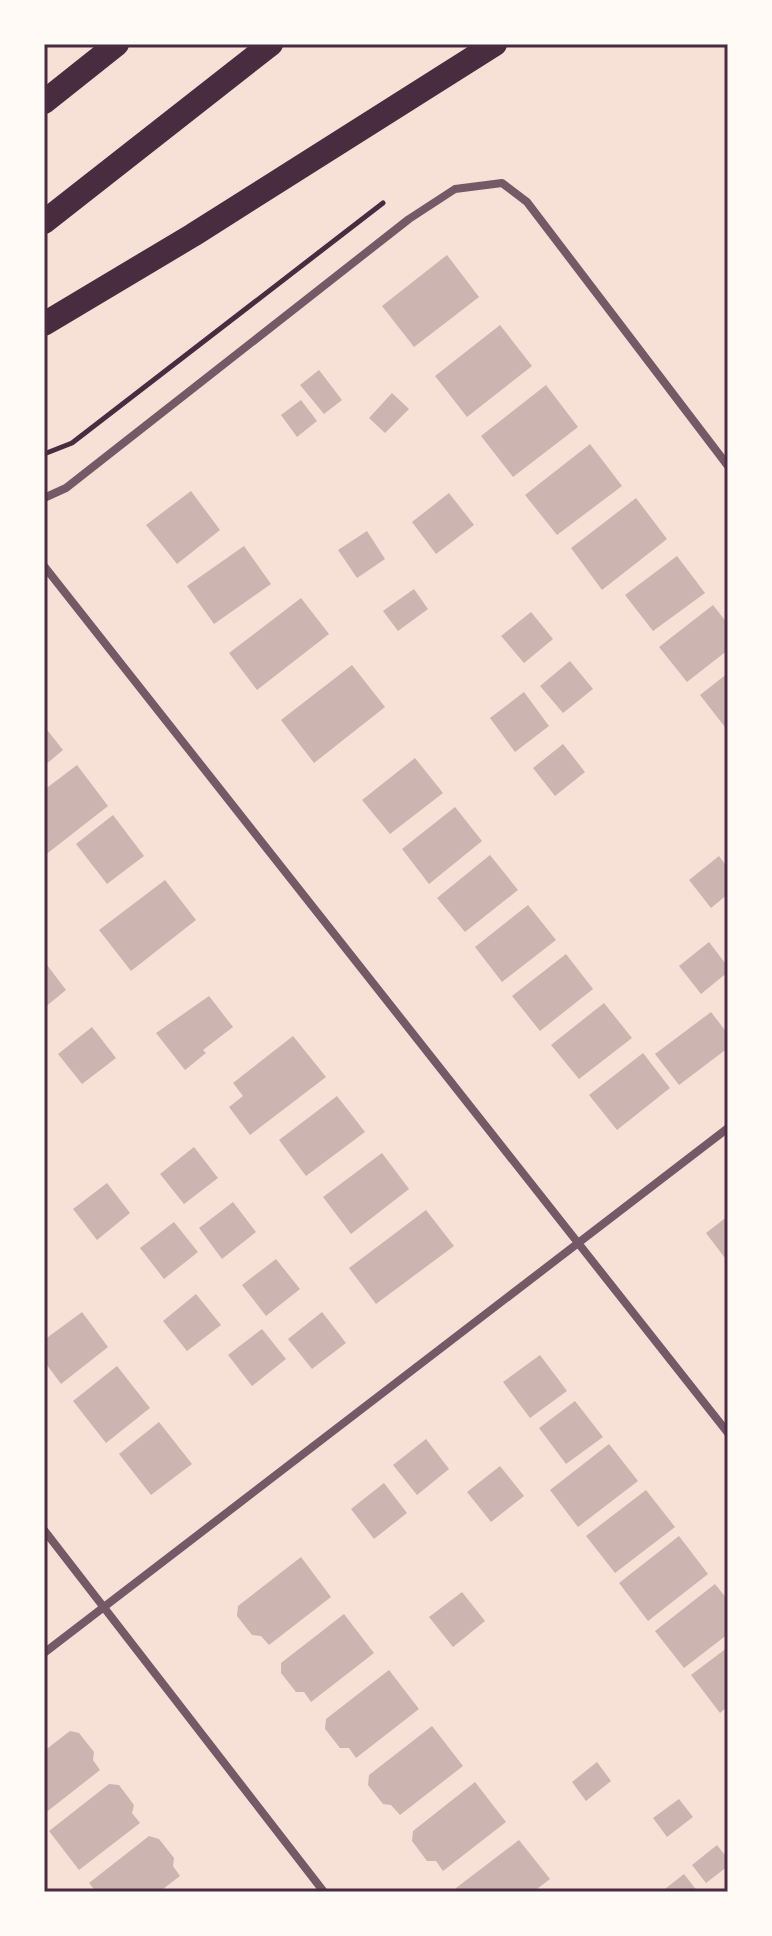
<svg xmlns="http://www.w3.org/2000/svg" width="772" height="1936" font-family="'Zilla Slab',serif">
	<rect width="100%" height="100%" fill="#f7e1d7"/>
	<!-- building -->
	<path fill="#ccb4b1" d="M447,255L479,297L414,347L382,306Z
		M500,325L532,366L467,417L435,376Z
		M319,370L342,400L324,414L300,385Z
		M546,385L578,427L513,477L481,436Z
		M392,393L409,409L385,433L369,418Z
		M301,400L317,421L297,437L281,415Z
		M590,444L622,486L557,535L525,495Z
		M191,491L220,530L177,564L146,525Z
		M449,493L474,525L436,554L412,522Z
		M636,498L667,539L602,590L571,548Z
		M367,531L385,559L357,578L338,550Z
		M244,546L271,584L214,624L187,586Z
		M677,556L705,593L653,631L625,595Z
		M414,589L428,609L398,631L383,611Z
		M301,598L329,634L257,690L229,653Z
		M713,605L728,624V650L687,682L659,647Z
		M531,612L553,639L524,663L501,636Z
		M570,661L593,689L563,713L540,686Z
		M352,665L385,707L314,763L281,720Z
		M728,673V731L700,695Z
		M524,692L549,726L515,752L490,718Z
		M44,726L63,750L44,766Z
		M563,744L585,772L555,796L533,768Z
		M415,758L443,793L390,834L362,800Z
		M77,765L108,806L44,856V790Z
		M455,807L482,841L429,884L402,849Z
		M113,815L144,856L107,884L76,844Z
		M490,855L518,890L465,932L437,898Z
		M719,856L728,868V894L711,908L689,880Z
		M165,880L196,920L131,971L99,930Z
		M528,905L556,940L502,982L475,947Z
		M709,942L728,967V972L701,994L679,966Z
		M566,954L593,989L540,1031L512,996Z
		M44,961L66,990L44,1008Z
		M209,996L233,1027L203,1050L206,1053L185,1070L156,1033Z
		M604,1003L632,1038L579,1079L551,1045Z
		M711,1012L728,1034V1048L679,1085L655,1054Z
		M92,1027L116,1058L82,1084L58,1054Z
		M293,1036L326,1077L250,1135L229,1107L243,1096L233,1083Z
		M643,1053L670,1088L617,1130L589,1095Z
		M337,1096L365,1132L306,1176L279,1140Z
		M194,1147L218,1178L184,1204L160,1174Z
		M382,1153L409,1189L351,1234L323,1197Z
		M107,1183L130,1213L97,1240L73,1209Z
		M233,1202L256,1232L222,1259L199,1228Z
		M426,1210L454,1246L376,1304L349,1268Z
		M728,1216V1262L706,1233Z
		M174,1222L198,1252L164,1279L140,1248Z
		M276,1259L300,1289L266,1316L242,1285Z
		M196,1294L221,1325L187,1351L163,1321Z
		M82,1312L108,1347L61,1384L44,1361V1340Z
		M322,1312L346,1343L312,1369L288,1339Z
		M262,1329L286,1359L252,1386L228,1355Z
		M540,1355L567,1391L530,1418L503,1382Z
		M117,1366L150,1408L106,1443L73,1401Z
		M575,1401L603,1437L566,1464L539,1428Z
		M159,1422L192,1464L151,1495L119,1454Z
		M426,1439L449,1469L417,1495L393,1465Z
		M609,1444L638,1481L578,1527L550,1490Z
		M500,1466L524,1496L491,1522L467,1492Z
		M384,1483L407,1513L374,1539L351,1509Z
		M646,1490L675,1527L615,1573L586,1536Z
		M679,1536L708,1574L648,1621L619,1583Z
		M301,1557L331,1597L269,1645L261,1636L252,1635L237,1616L238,1606Z
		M715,1584L728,1600V1634L684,1668L655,1631Z
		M462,1592L485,1621L453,1647L429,1617Z
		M344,1614L374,1653L311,1702L304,1692H296L281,1673V1663Z
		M728,1647V1706L720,1713L691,1675Z
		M389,1670L419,1709L356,1758L349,1748H340L325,1729L326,1719Z
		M432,1726L463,1766L400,1815L391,1805L383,1804L368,1785L369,1775Z
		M70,1731L79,1733L94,1752L93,1760L100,1770L44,1814V1751Z
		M597,1762L611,1781L586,1801L572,1782Z
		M475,1782L506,1822L443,1871L436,1861H427L412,1841L413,1831Z
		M109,1784L119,1785L134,1805L132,1813L140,1823L79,1870L49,1831Z
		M679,1799L693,1817L667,1837L653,1818Z
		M149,1836L159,1839L174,1858L173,1866L180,1876L159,1892H96L89,1883Z
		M519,1840L550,1879L533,1892H456V1888Z
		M717,1845L728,1859V1866L706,1883L692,1865Z
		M684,1874L698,1892H661Z"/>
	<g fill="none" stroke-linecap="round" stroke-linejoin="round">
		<!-- path -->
		<path stroke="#4a2c40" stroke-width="5" d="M44,454L72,443L383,203"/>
		<!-- minor -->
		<path stroke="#755966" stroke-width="8" d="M44,498L66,488L409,219L455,189L502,183L527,202L728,466
			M44,566L728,1433
			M44,1530L324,1892
			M44,1653L728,1128"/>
		<!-- motorway -->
		<path stroke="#4a2c40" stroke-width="24" d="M44,102L117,44
			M44,222L271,44
			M44,324L193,235L495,44"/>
	</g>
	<!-- border -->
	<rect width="772" height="1936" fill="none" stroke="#fffaf5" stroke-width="92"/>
	<rect x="46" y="46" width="680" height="1844" fill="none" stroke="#4a2c40" stroke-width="3"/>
</svg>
